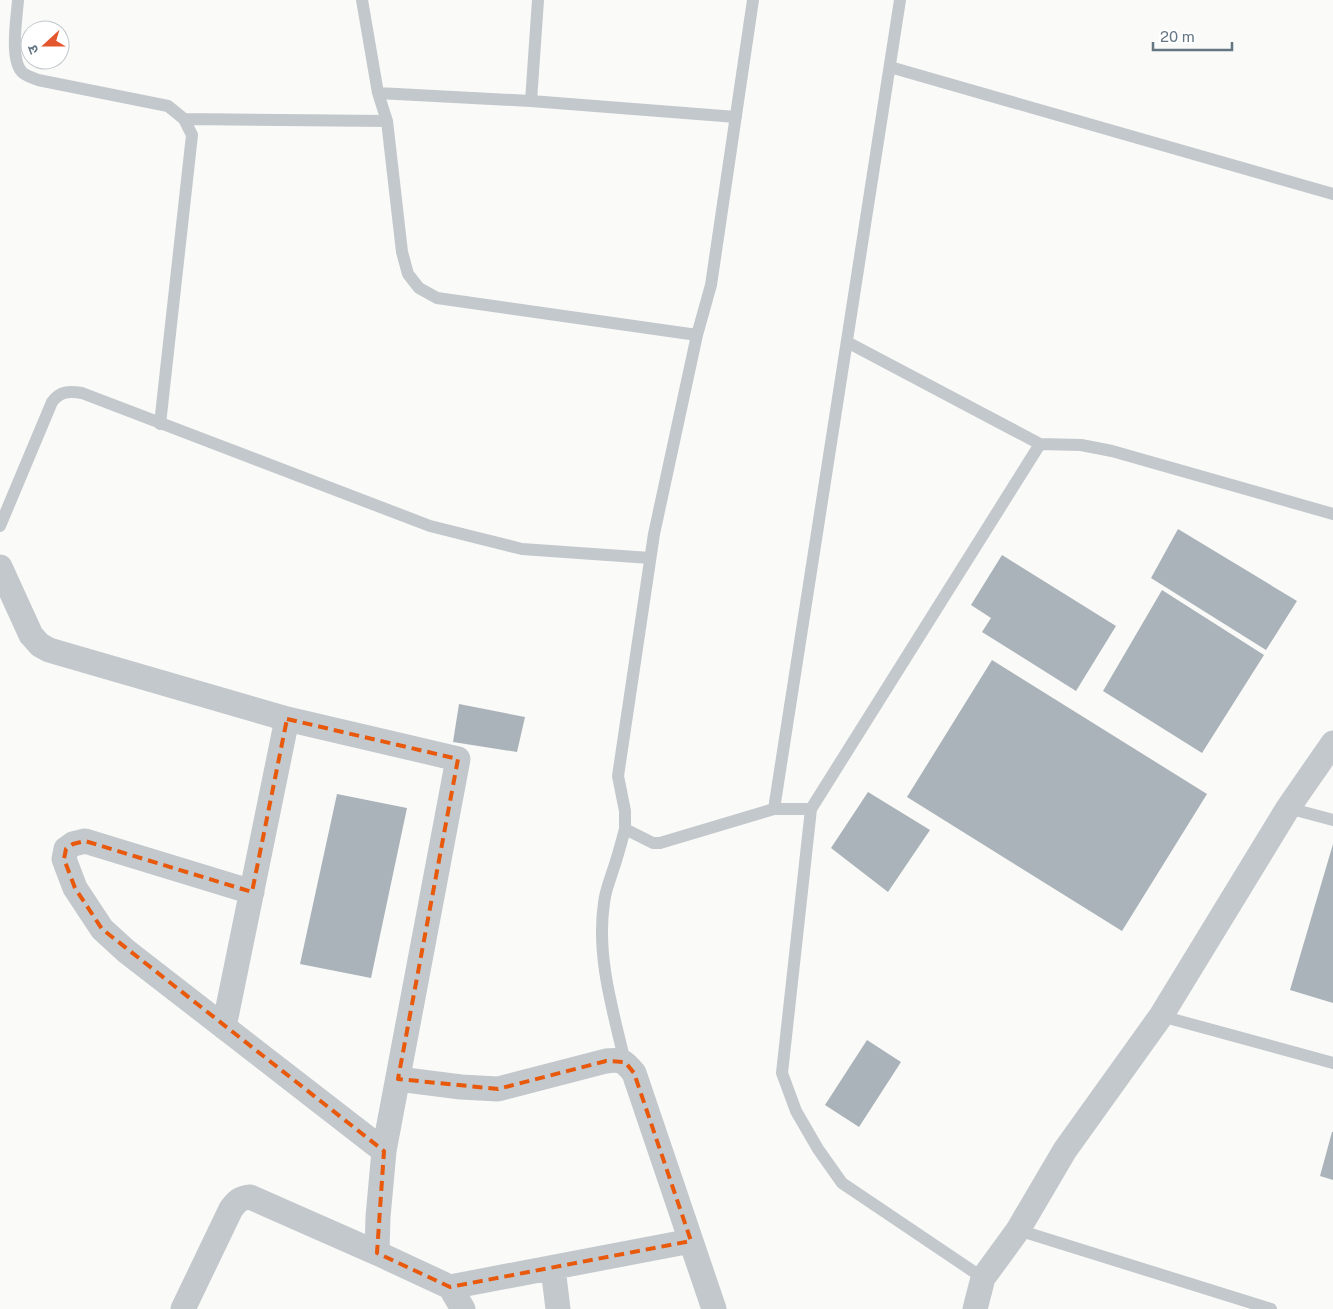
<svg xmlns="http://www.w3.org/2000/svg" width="1333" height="1309" font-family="'Public Sans','Noto Sans Devanagari',sans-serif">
	<rect width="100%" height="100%" fill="#fafaf8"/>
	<!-- building -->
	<path fill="#aab3b9" d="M1178,529L1297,601L1266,650L1151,578Z
		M1002,555L1116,626L1076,691L982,632L991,618L971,605Z
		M1162,590L1264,655L1202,753L1103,691Z
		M992,660L1207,794L1122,931L907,797Z
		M459,704L525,717L517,752L453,742Z
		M868,792L930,830L888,892L831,848Z
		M337,794L407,808L371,978L300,964Z
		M1333,844V1003L1290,990Z
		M867,1040L901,1062L859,1127L825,1105Z
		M1332,1132H1333V1180L1320,1176Z"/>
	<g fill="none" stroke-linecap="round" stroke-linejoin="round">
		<!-- service -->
		<path stroke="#c3c8cc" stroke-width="12" d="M18,0C17,17 9,61 23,73C27,76 33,78 38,80L168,106L184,119L192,135L160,424
			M362,0L378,93L387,121L402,252L408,274L419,288L437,298L697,335
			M753,0L711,285L697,335L654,534L618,776L625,811V829L653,843H660L774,809H811L782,1073L796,1111L818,1149L842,1183L983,1278
			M890,67L1333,194
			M378,93L531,101L736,117
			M531,101L538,0
			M184,119L387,121
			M847,342L1040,444L1081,445L1112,451L1333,514
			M0,526L52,402C60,391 69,391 82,393L430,526L522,549L650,558
			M1288,808L1333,820
			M774,809L900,0
			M811,809L1040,444
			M625,829C621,844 617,859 612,873C609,883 605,892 604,903C596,956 613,1011 625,1062
			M1161,1016L1333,1063
			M1018,1230L1271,1309"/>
		<!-- minor -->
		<path stroke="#c3c8cc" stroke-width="25" d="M0,567L31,635L40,645L49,650L287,719L458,759L384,1151L378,1217L377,1253L450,1287L463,1309
			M252,892L85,841L73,844L66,849L64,859L75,888L102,929L126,951L384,1151
			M224,1027L287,719
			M398,1079L461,1087L498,1089L606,1061C622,1059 624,1061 634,1073L714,1309
			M553,1268L558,1309
			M450,1287L691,1241
			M183,1309L231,1209C237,1201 240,1198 250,1197L377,1253
			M975,1309L983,1278L1018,1230L1065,1150L1161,1016L1288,808L1333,743"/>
	</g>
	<!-- marked area -->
	<path fill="none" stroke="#e8590c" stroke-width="4" stroke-dasharray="10 6" stroke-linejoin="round" d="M287,719L458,759L398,1079L498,1089L606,1061L625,1062L634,1073L691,1241L450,1287L377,1253L384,1151L102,929L75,888L64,859L66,849L73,844L85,841L252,892Z"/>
	<!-- north arrow -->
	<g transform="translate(45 45) rotate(249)"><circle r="24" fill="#ffffff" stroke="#c1c8cd"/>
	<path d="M0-4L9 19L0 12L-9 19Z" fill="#e4572e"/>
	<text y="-8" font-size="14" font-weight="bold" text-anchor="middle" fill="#657683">उ</text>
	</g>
	<!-- scale -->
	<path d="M1153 42v8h79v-8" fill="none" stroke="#657683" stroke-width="2.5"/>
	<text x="1160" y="42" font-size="15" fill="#657683" stroke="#ffffff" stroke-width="4" paint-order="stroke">20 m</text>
</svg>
